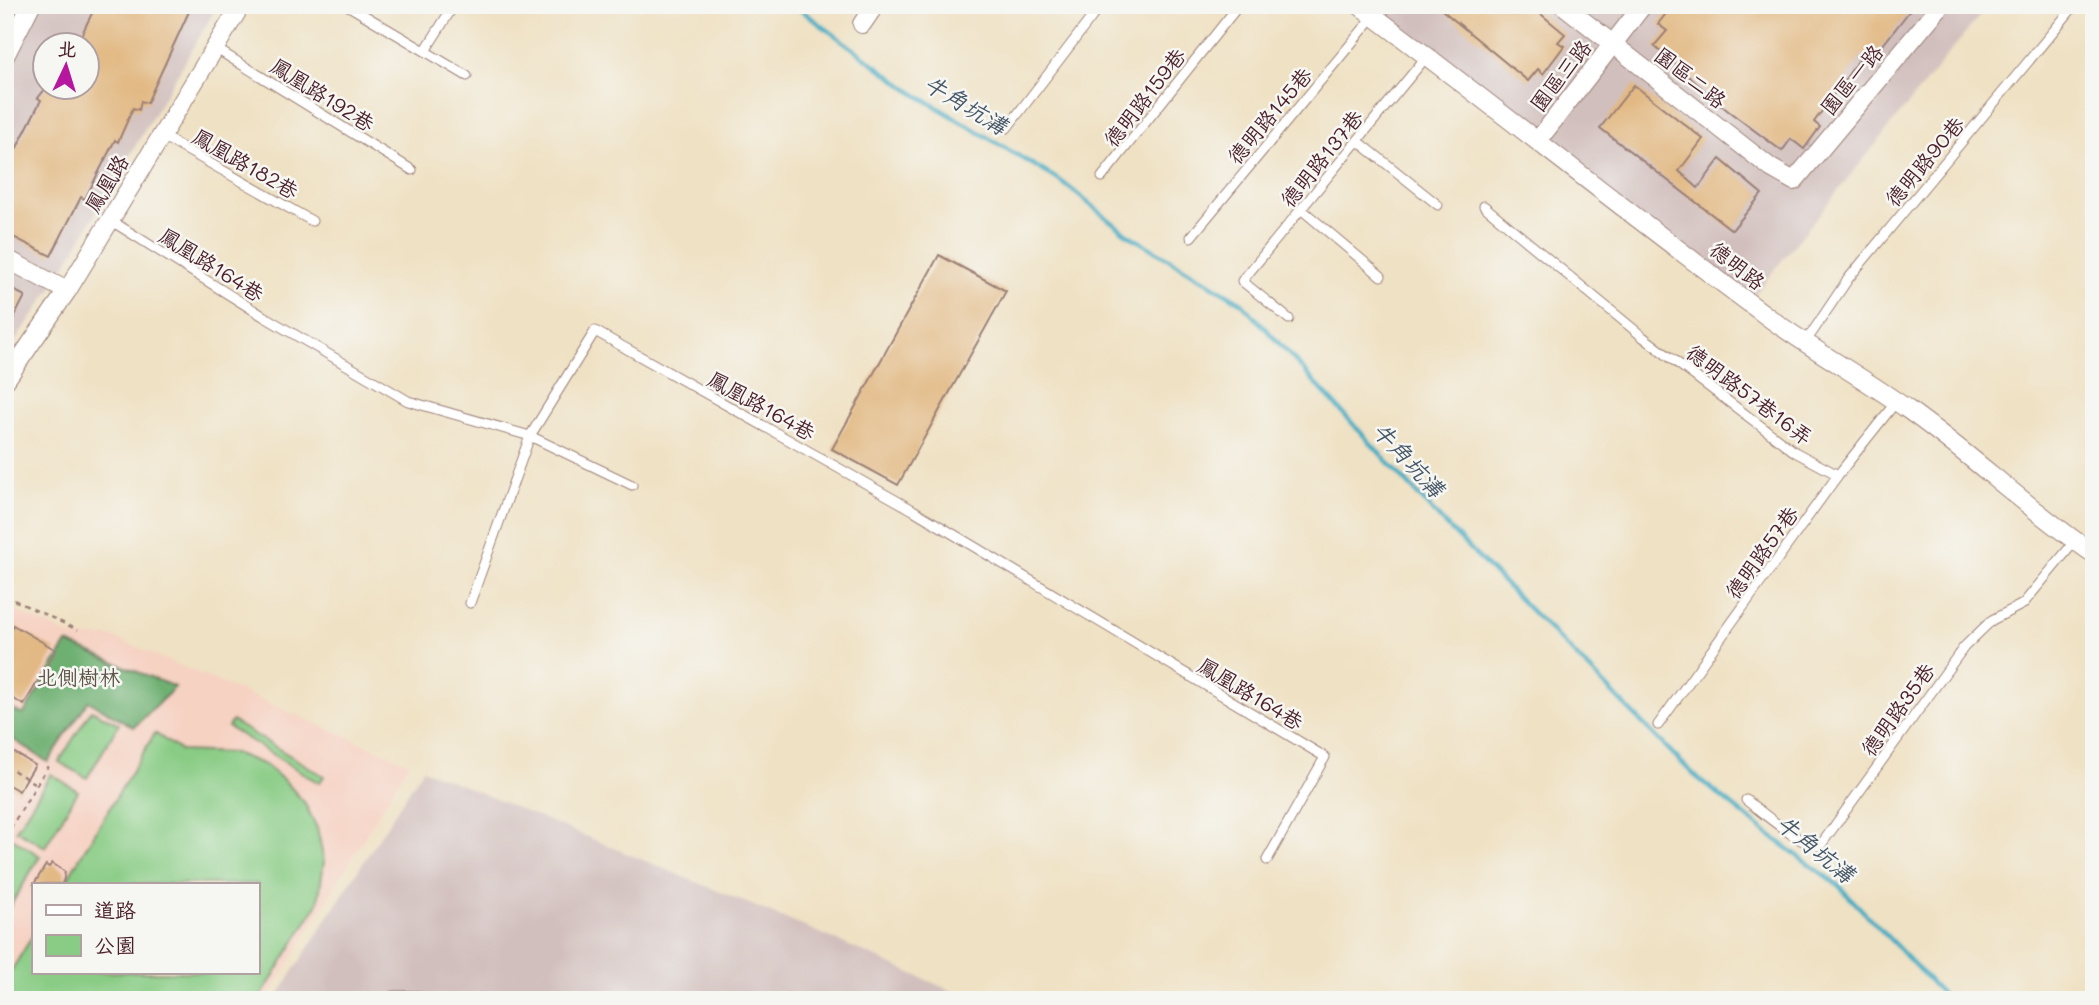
<svg xmlns="http://www.w3.org/2000/svg" width="2099" height="1005" font-family="Mali,'LXGW WenKai TC',sans-serif">
	<rect width="100%" height="100%" fill="#f6f6f2"/>
	<filter id="ink" filterUnits="userSpaceOnUse"><feTurbulence type="fractalNoise" baseFrequency=".0143" numOctaves="2"/><feDisplacementMap in="SourceGraphic" scale="14" xChannelSelector="R" yChannelSelector="G"/><feConvolveMatrix kernelMatrix="1 2 1 2 8 2 1 2 1" color-interpolation-filters="sRGB"/></filter>
	<filter id="wash" filterUnits="userSpaceOnUse"><feTurbulence type="fractalNoise" baseFrequency=".00686" numOctaves="4" result="noise"/><feDisplacementMap in="SourceGraphic" scale="28" xChannelSelector="R" yChannelSelector="G"/><feGaussianBlur stdDeviation="1.57" result="paint"/><feColorMatrix in="noise" values="0 0 0 0 0 0 0 0 0 0 0 0 0 0 0 0 0 1.4 0 .05"/><feComposite in="paint" operator="in"/></filter>
	<g filter="url(#wash)">
		<rect width="100%" height="100%" fill="#efe1c3"/>
		<!-- built -->
		<path fill="#f6d2c3" fill-rule="evenodd" d="M5,606L74,637H113L409,763L267,1000H5ZM33,884H257V972H33Z"/>
		<!-- industrial -->
		<path fill="#d1bfbd" fill-rule="evenodd" d="M5,5H218L52,288L5,355ZM46,46H88V88H46Z
			M1360,5H1988L1746,305Z
			M423,769L829,937L972,1000H275Z"/>
		<!-- green -->
		<path fill="#89cc85" stroke="#6a7658" stroke-width="2" d="M91,710L119,724L87,778L59,762Z
			M232,721L324,776L319,783L228,727Z
			M155,733L181,751L234,753L265,765L286,782L304,802L317,828L324,861L318,903L259,1000H5V981L33,935V972H257V884H64Z
			M51,774L78,791L45,847L16,830Z
			M12,838L40,856L8,910L5,908V849Z"/>
		<!-- forest -->
		<path fill="#6eb072" stroke="#5c684e" stroke-width="2" d="M67,643L175,687L134,727L88,701L48,762L5,734V705L23,715Z"/>
		<g fill="none" stroke-linecap="round" stroke-linejoin="round">
			<!-- stream -->
			<path stroke="#42abc2" stroke-width="4.5" d="M794,5L912,92L1062,182L1127,234L1242,303L1443,522L1693,774L1764,831L1838,885L1948,1000"/>
		</g>
		<g id="blocks">
			<!-- building -->
			<path fill="#e2b984" d="M96,5H192L147,103L141,101L139,110L133,108L118,142L115,140L85,199L81,197L51,256L5,233V171L41,100L38,98L46,88H88V46H76Z
				M1436,5H1530L1565,34L1558,42L1564,46L1543,74L1538,69L1528,81Z
				M1687,5H1914L1872,59L1864,53L1814,122L1820,127L1804,149L1791,139L1782,151L1727,110L1654,46L1667,31L1658,24L1671,7L1681,14Z
				M1634,85L1703,139L1679,171L1698,188L1720,159L1762,194L1732,230L1600,128Z
				M939,255L1006,291L898,485L832,449Z
				M5,286L25,296L5,335Z
				M13,625L56,650L24,705L5,694V639Z
				M5,747L35,765L19,791L5,783Z
				M52,863L65,872L63,884H34L46,865L49,867Z"/>
		</g>
	</g>
	<g filter="url(#ink)">
		<use href="#blocks" fill-opacity="0" stroke="#9c8077" stroke-width="2"/>
		<g fill="none" stroke-linecap="round" stroke-linejoin="round">
			<!-- service casing -->
			<g stroke="#9c8077" stroke-width="11">
				<path id="service" d="M347,5L467,76
					M215,48L412,170
					M425,51L454,5
					M1007,128L1101,5
					M162,136L312,221
					M1358,141L1438,205
					M1102,177L1239,5
					M1484,206L1643,337L1795,452L1838,475
					M1301,209L1381,276
					M110,220L263,316L408,401L530,436L595,331L913,510L1325,757L1267,860
					M1191,237L1374,16
					M1289,319L1242,281L1427,56
					M1805,343L1848,279L2075,5
					M470,603L530,436L632,485
					M1658,725L1838,475L1896,402
					M1746,800C1761,811 1803,848 1820,846L1964,647L1992,620L2023,604L2075,541"/>
			</g>
			<!-- minor casing -->
			<g stroke="#9c8077" stroke-width="20">
				<path id="minor" d="M1359,5C1497,108 1630,215 1768,317C1814,351 1864,378 1910,411C1973,456 2029,510 2094,554
					M1563,5L1771,168L1794,181L1941,5
					M862,24L875,5
					M5,56L31,5
					M1539,139L1643,5
					M5,258L67,291
					M5,381L67,291L241,5
					M394,1000H417"/>
			</g>
			<!-- path -->
			<path stroke="#9c8077" stroke-width="2.5" stroke-dasharray="5 5" stroke-linecap="butt" d="M5,596L78,630
				M5,765L37,785
				M5,837L48,766"/>
			<!-- service -->
			<use href="#service" stroke="#fff" stroke-width="9"/>
			<!-- minor -->
			<use href="#minor" stroke="#fff" stroke-width="18"/>
		</g>
	</g>
	<g text-anchor="middle" dominant-baseline="central" stroke-width="5" stroke-linejoin="round" paint-order="stroke">
		<!-- street labels -->
		<g font-size="21" fill="#4a1f2b" stroke="#f6f6f2">
			<text transform="translate(1560 75) rotate(-52)">園區三路</text>
			<text transform="translate(1691 77) rotate(38)">園區二路</text>
			<text transform="translate(1851 79) rotate(-50)">園區一路</text>
			<text transform="translate(323 94) rotate(32)">鳳凰路192巷</text>
			<text transform="translate(1144 97) rotate(-52)">德明路159巷</text>
			<text transform="translate(1269 115) rotate(-50)">德明路145巷</text>
			<text transform="translate(1321 158) rotate(-51)">德明路137巷</text>
			<text transform="translate(1924 161) rotate(-50)">德明路90巷</text>
			<text transform="translate(246 163) rotate(30)">鳳凰路182巷</text>
			<text transform="translate(106 183) rotate(-59)">鳳凰路</text>
			<text transform="translate(212 264) rotate(32)">鳳凰路164巷</text>
			<text transform="translate(1738 265) rotate(38)">德明路</text>
			<text transform="translate(1750 394) rotate(37)">德明路57巷16弄</text>
			<text transform="translate(762 405) rotate(29)">鳳凰路164巷</text>
			<text transform="translate(1761 552) rotate(-54)">德明路57巷</text>
			<text transform="translate(1251 693) rotate(31)">鳳凰路164巷</text>
			<text transform="translate(1897 709) rotate(-54)">德明路35巷</text>
		</g>
		<!-- park labels -->
		<g font-size="21" fill="#5d5346" stroke="#f6f6f2">
			<text x="78" y="676">北側樹林</text>
		</g>
		<!-- water labels -->
		<g font-size="23" font-style="italic" fill="#475767" stroke="#f6f6f2">
			<text transform="translate(966 104) rotate(31)">牛角坑溝</text>
			<text transform="translate(1409 459) rotate(47)">牛角坑溝</text>
			<text transform="translate(1816 848) rotate(39)">牛角坑溝</text>
		</g>
	</g>
	<!-- margin -->
	<rect width="2099" height="1005" fill="none" stroke="#f6f6f2" stroke-width="28"/>
	<!-- legend -->
	<rect x="32" y="883" width="228" height="91" fill="#f6f6f2" stroke="#b1a0a2" stroke-width="2"/>
	<rect x="46" y="905" width="35" height="10" fill="#ffffff" stroke="#b1a0a2" stroke-width="2"/>
	<text x="94" y="918" font-size="21" fill="#4a1f2b">道路</text>
	<rect x="46" y="935" width="35" height="21" fill="#89cc85" stroke="#b1a0a2" stroke-width="2"/>
	<text x="94" y="953" font-size="21" fill="#4a1f2b">公園</text>
	<!-- north arrow -->
	<g transform="translate(66 66) rotate(4)"><circle r="33" fill="#f6f6f2" stroke="#b1a0a2" stroke-width="2"/>
	<path d="M0-5L12 26L0 18L-12 26Z" fill="#b5179e"/>
	<text y="-10" font-size="19" font-weight="bold" text-anchor="middle" fill="#4a1f2b">北</text>
	</g>
</svg>
